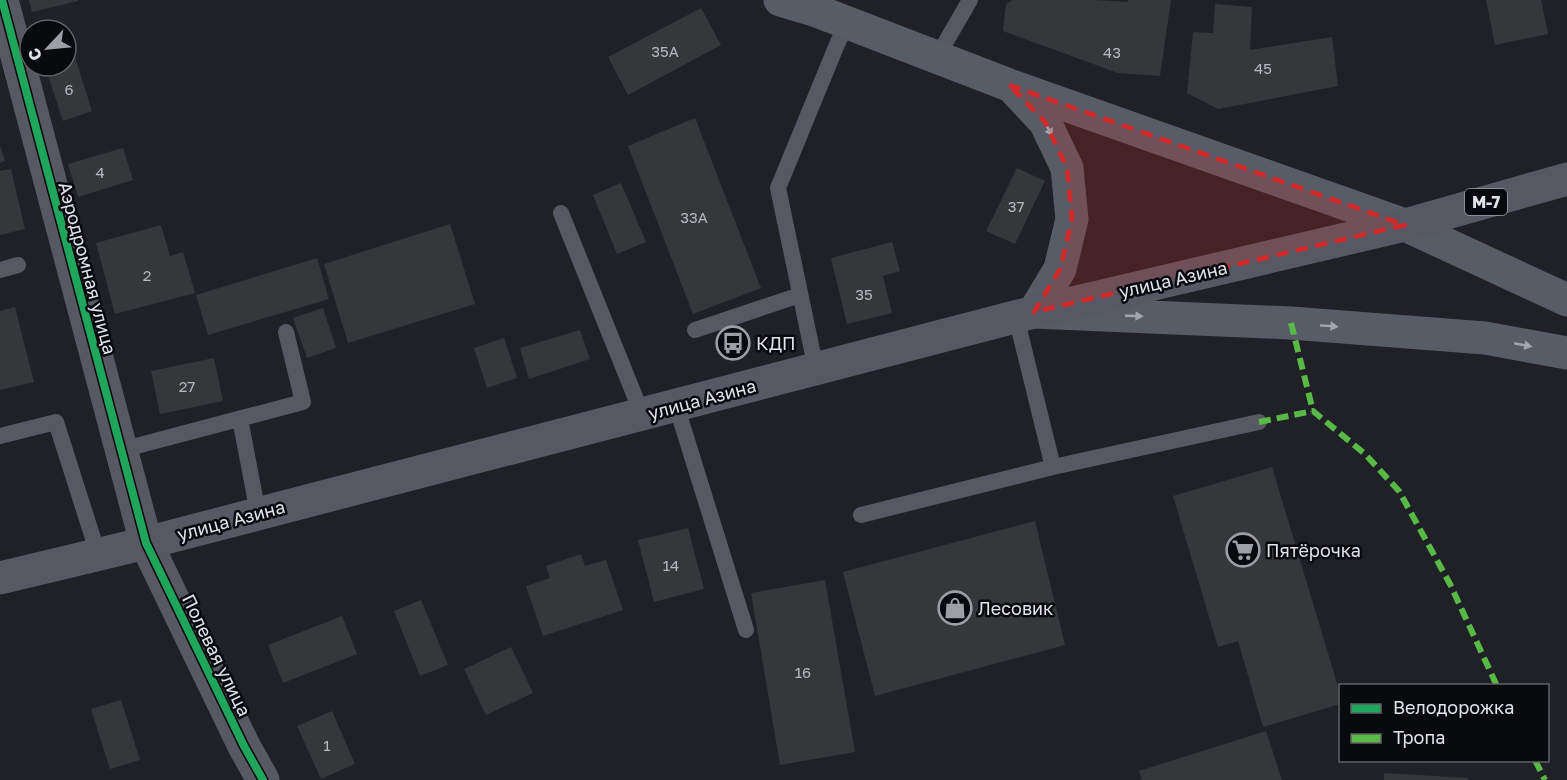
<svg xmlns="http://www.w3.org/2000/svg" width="1567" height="780" font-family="'Golos Text',sans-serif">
	<rect width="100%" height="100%" fill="#202126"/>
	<!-- building -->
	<path fill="#36373b" d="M29,0H78V1L32,12Z
		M1013,0H1095L1128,2V0H1171L1160,76L1118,73L1003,31L1006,4Z
		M1486,0H1541L1548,34L1495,45Z
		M1215,4L1252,7L1250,50L1332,37L1338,86L1218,109L1187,93L1193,32L1213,33Z
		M701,8L721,45L628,95L608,57Z
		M73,51L92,111L63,121L45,66H66V54Z
		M695,118L761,288L693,314L628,146Z
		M0,146L5,161L0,163Z
		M123,148L133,180L78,197L68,164Z
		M1017,168L1045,181L1015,244L986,231Z
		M11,169L25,229L0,235V171Z
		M621,183L646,242L617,254L593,195Z
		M450,224L475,304L348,343L324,264Z
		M161,225L170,256L183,252L195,293L115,314L96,243Z
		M892,242L900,271L883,276L892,313L847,324L831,258Z
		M317,258L329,299L208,335L196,295Z
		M15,307L34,382L0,390V311Z
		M323,308L336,348L307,358L293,318Z
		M580,330L590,359L529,379L520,348Z
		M504,338L517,378L487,388L474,348Z
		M214,358L223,401L160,414L151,371Z
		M1272,467L1340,693V704L1263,727L1238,641L1218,647L1173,496Z
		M1035,521L1065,645L875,696L843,572Z
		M688,528L704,589L654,602L638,540Z
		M581,554L585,566L606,560L623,610L543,636L526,586L550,578L546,566Z
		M825,580L855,752L780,765L751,593Z
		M421,600L448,665L420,676L394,611Z
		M342,616L357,654L283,683L268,645Z
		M511,647L533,693L486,715L464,669Z
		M121,700L140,760L110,769L91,709Z
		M332,711L355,764L321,779L297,726Z
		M1266,731L1282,780H1142L1139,771Z
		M1384,773L1468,778V780H1384Z"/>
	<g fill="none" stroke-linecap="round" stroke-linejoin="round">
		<!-- service -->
		<path stroke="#565862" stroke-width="16" d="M937,57L970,0
			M561,213L642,414
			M0,270L18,265
			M1016,317L1053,467
			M695,330L800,295
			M816,369L778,188L838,42L848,23
			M676,405L746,630
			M240,419L258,513
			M0,436L56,422L98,554
			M121,450L303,402L286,332
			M861,515L1053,467L1259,422"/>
		<!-- minor -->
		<path stroke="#565862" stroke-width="33" d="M2,0L146,543L244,746L263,780"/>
		<!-- secondary -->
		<path stroke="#585c66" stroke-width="33" d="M780,0L817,11L1009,85L1405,225L1567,300
			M1015,90L1045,122L1067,168L1072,219L1060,269L1034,312L1291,323L1485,338L1567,353"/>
		<!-- primary -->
		<path stroke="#565964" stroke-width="33" d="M0,578L146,543L1034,312L1405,225L1567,179"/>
		<!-- quiet -->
		<path stroke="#58b947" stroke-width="6" stroke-dasharray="12 6" stroke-linecap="butt" d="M1291,323L1313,411
			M1259,422L1313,411L1365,454L1399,491L1450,584L1497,686
			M1535,760L1545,780"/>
		<!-- cycleway casing -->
		<g stroke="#090a0e" stroke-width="11">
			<path id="cycleway" d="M2,0L146,543L244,746L263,780"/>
		</g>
		<!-- cycleway -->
		<use href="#cycleway" stroke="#20a55d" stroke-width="8"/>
	</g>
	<!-- one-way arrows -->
	<defs><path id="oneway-solid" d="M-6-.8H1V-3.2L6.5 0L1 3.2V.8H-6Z" transform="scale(1.5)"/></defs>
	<g fill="#a3a6ae">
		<use href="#oneway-solid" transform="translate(1048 128) rotate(61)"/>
		<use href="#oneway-solid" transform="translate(1134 316) rotate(2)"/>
		<use href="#oneway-solid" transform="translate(1329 326) rotate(4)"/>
		<use href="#oneway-solid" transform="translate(1523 345) rotate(11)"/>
	</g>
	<!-- marked area -->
	<path fill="#d62828" fill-opacity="0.2" stroke="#d62828" stroke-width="4.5" stroke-dasharray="12 8" stroke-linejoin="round" d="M1009,85L1405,225L1034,312L1060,269L1072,219L1067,168L1045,122Z"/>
	<!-- icons -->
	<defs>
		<g id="bus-ring" transform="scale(1.725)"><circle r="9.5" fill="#090a0e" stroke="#9d9fa4" stroke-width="1.5"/><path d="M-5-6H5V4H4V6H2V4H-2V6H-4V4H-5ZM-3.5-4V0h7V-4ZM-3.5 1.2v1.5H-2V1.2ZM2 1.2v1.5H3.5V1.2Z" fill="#9d9fa4"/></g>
		<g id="supermarket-ring" transform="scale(1.725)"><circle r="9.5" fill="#090a0e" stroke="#9d9fa4" stroke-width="1.5"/><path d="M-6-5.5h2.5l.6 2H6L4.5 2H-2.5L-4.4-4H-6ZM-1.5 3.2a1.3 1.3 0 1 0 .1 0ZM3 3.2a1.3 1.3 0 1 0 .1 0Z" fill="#9d9fa4"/></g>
		<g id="shop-ring" transform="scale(1.725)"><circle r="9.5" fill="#090a0e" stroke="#9d9fa4" stroke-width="1.5"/><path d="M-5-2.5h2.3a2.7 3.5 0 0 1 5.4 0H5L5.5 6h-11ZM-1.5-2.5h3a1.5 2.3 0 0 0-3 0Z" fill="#9d9fa4"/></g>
	</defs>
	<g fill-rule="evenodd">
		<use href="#bus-ring" x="733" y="343"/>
		<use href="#supermarket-ring" x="1243" y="550"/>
		<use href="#shop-ring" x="955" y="608"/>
	</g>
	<g text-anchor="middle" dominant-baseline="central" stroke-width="5" stroke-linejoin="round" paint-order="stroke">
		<!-- number labels -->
		<g font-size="15" fill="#b6b8bd">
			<text x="665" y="51">35А</text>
			<text x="1112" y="52">43</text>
			<text x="1263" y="68">45</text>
			<text x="69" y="89">6</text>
			<text x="100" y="172">4</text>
			<text x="1016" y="206">37</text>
			<text x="694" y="217">33А</text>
			<text x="147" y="275">2</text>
			<text x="864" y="294">35</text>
			<text x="187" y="386">27</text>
			<text x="671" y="565">14</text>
			<text x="803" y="672">16</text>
			<text x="327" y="745">1</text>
		</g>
		<!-- shield labels -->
		<rect fill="#090a0e" stroke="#a0a2a7" stroke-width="1.5" x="1465" y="189" width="42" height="26" rx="4.5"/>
		<g font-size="16" font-weight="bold" fill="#e1e3e8">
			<text x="1486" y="202">М-7</text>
		</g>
		<!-- street labels -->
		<g font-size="18" fill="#e1e3e8" stroke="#090a0e">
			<text transform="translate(88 268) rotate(75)">Аэродромная улица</text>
			<text transform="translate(1173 279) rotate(-13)">улица Азина</text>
			<text transform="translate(702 399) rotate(-15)">улица Азина</text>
			<text transform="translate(231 520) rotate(-15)">улица Азина</text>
			<text transform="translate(217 655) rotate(64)">Полевая улица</text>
		</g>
		<!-- poi labels -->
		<g font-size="18" fill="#e1e3e8" stroke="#090a0e" text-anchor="start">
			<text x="756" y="343">КДП</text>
			<text x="1266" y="550">Пятёрочка</text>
			<text x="978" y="608">Лесовик</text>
		</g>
	</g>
	<!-- legend -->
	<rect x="1339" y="684" width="210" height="78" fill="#090a0e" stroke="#5f6165" stroke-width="1.5"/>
	<rect x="1351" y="704" width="30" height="9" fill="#20a55d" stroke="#5f6165" stroke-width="1.5"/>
	<text x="1393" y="714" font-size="18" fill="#e1e3e8">Велодорожка</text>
	<rect x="1351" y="734" width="30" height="9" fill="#58b947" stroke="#5f6165" stroke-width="1.5"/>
	<text x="1393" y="744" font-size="18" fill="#e1e3e8">Тропа</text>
	<!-- north arrow -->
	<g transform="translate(48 48) rotate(244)"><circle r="28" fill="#090a0e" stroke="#5f6165" stroke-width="1.5"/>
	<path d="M0-4.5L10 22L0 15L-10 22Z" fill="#9d9fa4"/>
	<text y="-9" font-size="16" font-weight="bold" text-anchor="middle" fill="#e1e3e8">С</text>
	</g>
</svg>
